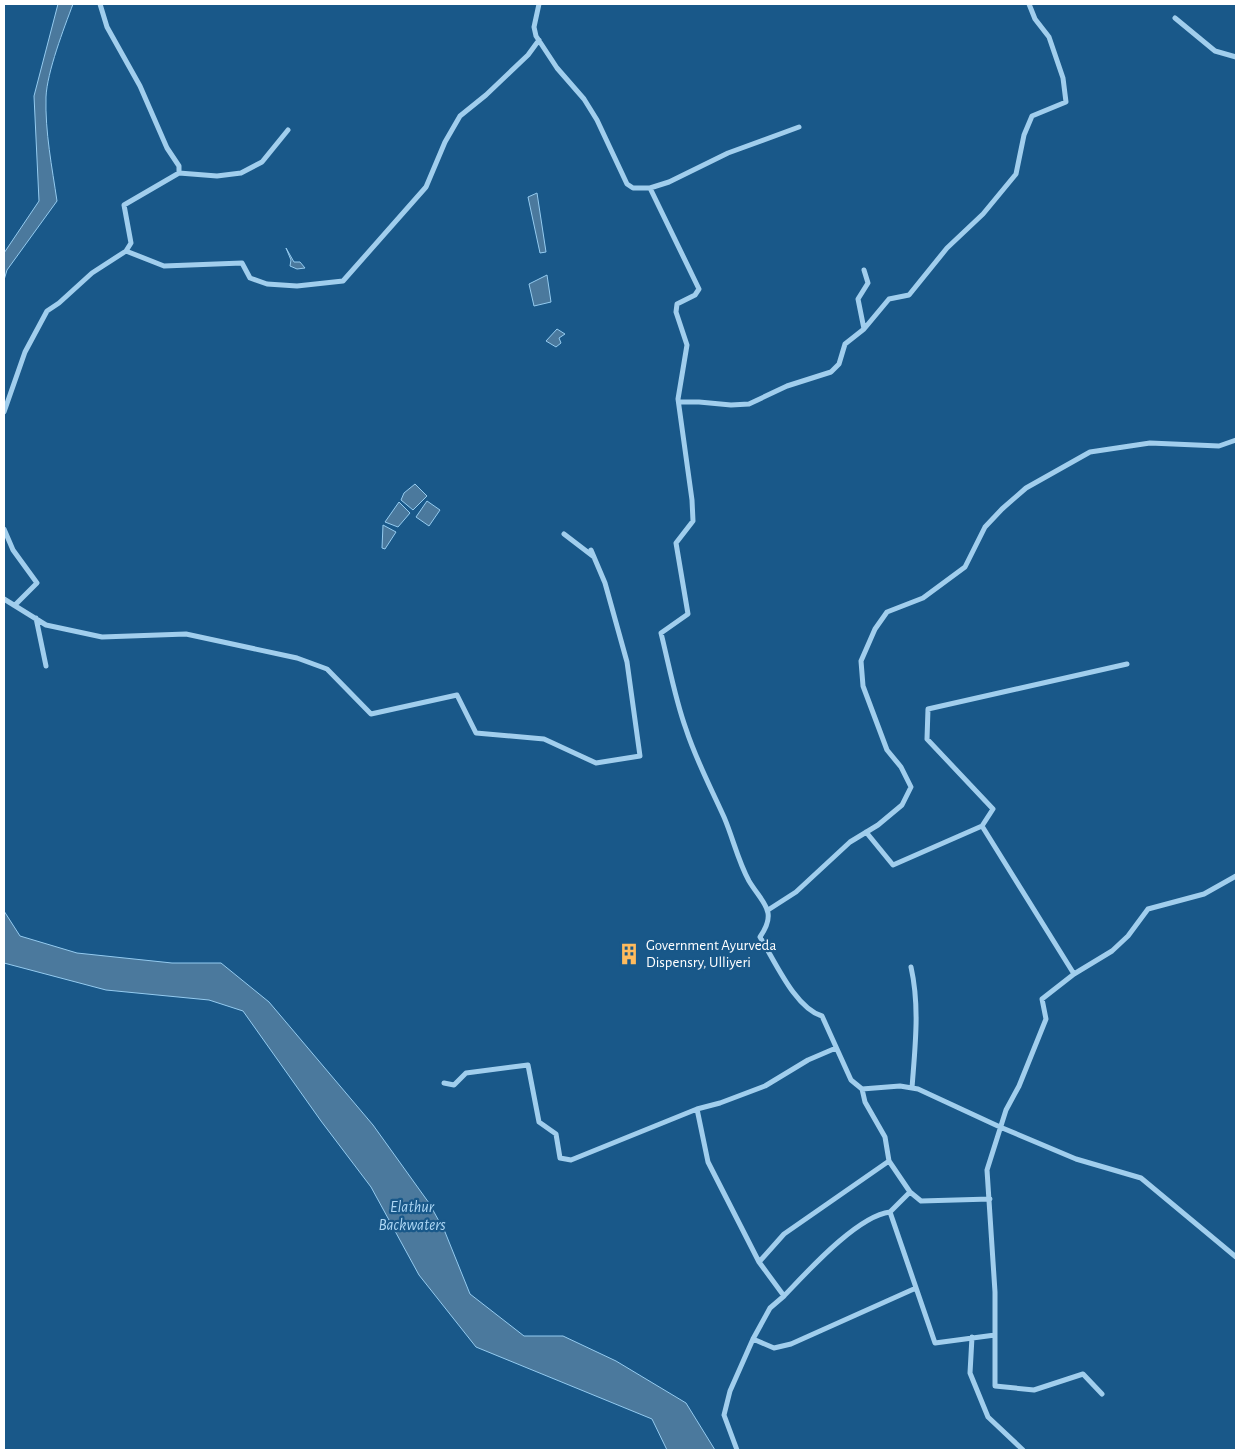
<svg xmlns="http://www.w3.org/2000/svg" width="1240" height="1454" font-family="'Alegreya Sans',sans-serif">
	<rect width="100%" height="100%" fill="#195889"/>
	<!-- water -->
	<path fill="#4b799d" stroke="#94cbf0" d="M58,4H73C64,28 47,72 46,97C45,132 52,167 57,201L7,270L4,280V253L39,201L34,96Z
		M537,193L546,252L540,253L528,197Z
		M286,248L294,262H300L305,268L297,269L290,266L291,260Z
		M547,275L551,302L534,306L529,284Z
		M557,329L565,334L559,338L561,343L556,347L546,341Z
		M415,484L427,496L413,510L401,500L404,493Z
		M427,501L440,510L429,526L416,517Z
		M399,502L410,513L398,527L385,522Z
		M383,525L396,532L385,549L382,548Z
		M4,911L20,936L77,953L172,963H221L269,1002L373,1125L429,1203L445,1232L470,1294L524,1336H563L616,1361L686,1403L715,1450H667L652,1419L476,1347L419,1275L371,1187L321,1121L243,1011L209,1000L106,990L4,963Z"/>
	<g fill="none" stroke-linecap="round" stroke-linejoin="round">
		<!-- street -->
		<path stroke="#a1ceed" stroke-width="5" d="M100,4L107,27L140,86L167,148L179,166V173
			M539,4L534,27L536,36L557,68L584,99L597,120L627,184L633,188H650L699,289L695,295L677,304L676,312L687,345L678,399L692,500L693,521L676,543L688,614L661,633C669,665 675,699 686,729C696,760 711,788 724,817C733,838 738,861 749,881C763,904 778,911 760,937C775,961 795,1008 822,1016L851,1080L862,1089L900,1086L918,1089L1000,1127L1076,1159L1141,1178L1236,1257
			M1175,18L1215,51L1236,57
			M650,188L669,182L728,153L799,127
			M126,251L164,266L242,263L250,278L267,284L297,286L343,281L426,187L445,142L460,116L486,95L528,55L539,40
			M864,329L889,299L909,295L947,248L983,214L1016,174L1024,135L1032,116L1066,102L1063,78L1049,37L1035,19L1029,4
			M679,402H699L731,405L749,404L787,386L831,372L839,364L845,344L864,329L858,299L868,283L864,270
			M4,412L25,352L47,311L59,303L92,273L126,251L131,243L124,205L179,173L217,176L241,173L262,162L288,130
			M4,529L13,550L37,583L15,605
			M564,534L594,557
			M4,599L46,625L102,637L186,634L297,658L327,669L371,714L457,695L476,733L544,739L596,763L640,756L627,662L605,583L591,550
			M36,618L46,666
			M866,832L893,865L982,826
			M768,910L796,892L850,842L878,825L902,805L911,787L901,767L887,750L863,686L861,661L875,629L887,612L923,598L965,567L985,527L1002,509L1026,488L1090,452L1150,443L1219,446L1236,440
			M911,967C920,1007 915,1047 912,1088
			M1074,974L982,826L993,809L927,739L928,709L1127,664
			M444,1083L454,1085L466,1073L528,1065L539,1122L556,1134L560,1158L571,1160L697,1109L720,1103L765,1086L808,1060L836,1048
			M862,1089L865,1102L885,1137L889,1161L910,1192L921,1201L990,1199
			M697,1109L708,1162L759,1262L784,1296C807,1272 857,1216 890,1212
			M910,1192L890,1212L935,1343L995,1335
			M759,1262L784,1234L889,1161
			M784,1296L770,1308L753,1339L774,1348L791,1344L916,1288
			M972,1337L970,1373L988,1417L1023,1450
			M1102,1394L1083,1374L1034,1390L995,1386V1292L987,1170L1006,1110L1019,1086L1046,1019L1042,999L1074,974L1112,951L1128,936L1148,909L1204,894L1236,876
			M737,1450L724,1415L730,1391L753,1339"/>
	</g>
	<!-- icons -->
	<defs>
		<g id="building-bare" transform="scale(1.725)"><path d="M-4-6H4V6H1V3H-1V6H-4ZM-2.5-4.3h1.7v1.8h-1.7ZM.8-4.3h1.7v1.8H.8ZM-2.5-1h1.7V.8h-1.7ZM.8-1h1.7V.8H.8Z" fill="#ffbb5d" stroke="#195889" stroke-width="2.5" paint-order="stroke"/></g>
	</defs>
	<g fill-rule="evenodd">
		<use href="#building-bare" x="629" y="954"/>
	</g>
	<g text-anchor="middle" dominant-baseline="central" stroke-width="4.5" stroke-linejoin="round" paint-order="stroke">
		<!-- poi labels -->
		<g font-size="15" fill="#fff" stroke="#195889" text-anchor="start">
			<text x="646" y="945">Government Ayurveda<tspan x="646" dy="17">Dispensry, Ulliyeri</tspan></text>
		</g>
		<!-- water labels -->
		<g font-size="16" font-style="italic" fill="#add7f5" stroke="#195889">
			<text x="412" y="1207">Elathur<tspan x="412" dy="18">Backwaters</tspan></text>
		</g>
	</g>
	<!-- border -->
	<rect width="1240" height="1454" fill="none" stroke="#ffffff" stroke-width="10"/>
</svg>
